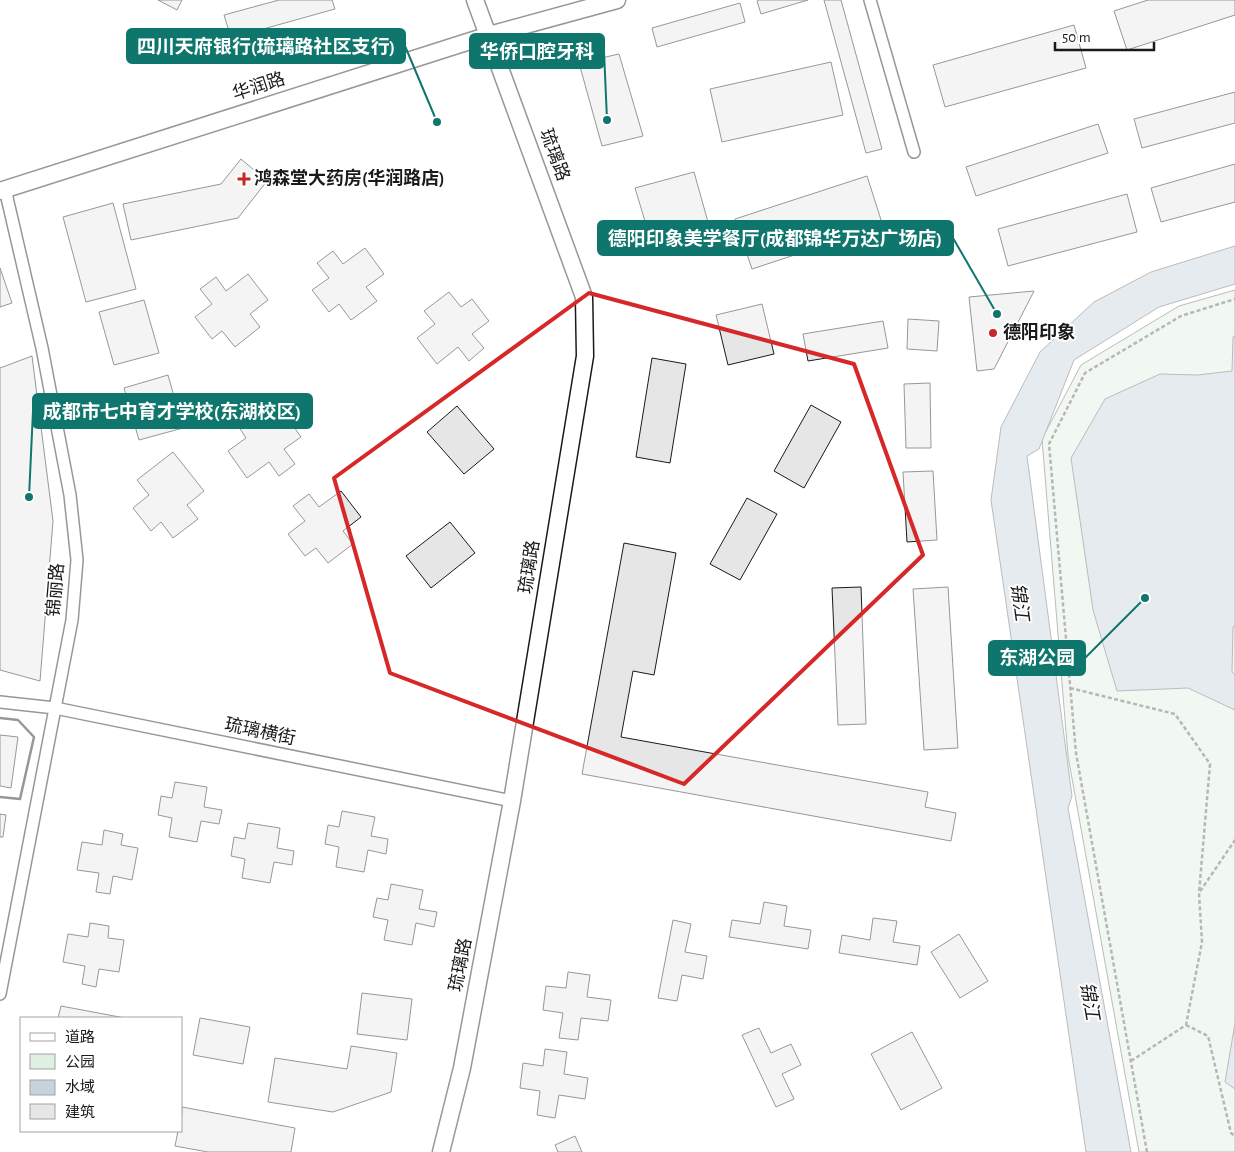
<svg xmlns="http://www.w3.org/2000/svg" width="1235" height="1152" font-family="'Alegreya Sans','Noto Sans SC',sans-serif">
	<rect width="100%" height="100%" fill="#fff"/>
	<!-- green -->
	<path fill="#e0efe3" stroke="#6a6a6a" d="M1235,290V1152H1139L1068,756L1042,439L1081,365L1179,306Z"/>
	<!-- water -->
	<path fill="#c6d2dc" stroke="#6a6a6a" d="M1235,246V284L1159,307L1074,360L1039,449L1027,456L1072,796L1068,808L1131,1152H1086L991,500L1001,427L1040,352L1094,302L1151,272Z
		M1235,336V625L1233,627L1232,672L1235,675V710L1188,688L1117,691L1093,610L1071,458L1105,399L1160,374L1197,375L1232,371L1233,337Z
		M1235,1023V1089L1225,1082Z"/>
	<!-- building -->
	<path fill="#e6e6e6" stroke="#1a1a1a" d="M158,0H182L177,10Z
		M279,0H332L335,9L231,38L224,15Z
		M759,0H808L761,14L757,1Z
		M824,0H841L882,149L866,153Z
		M1148,0H1235V15L1127,50L1114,11Z
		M740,3L745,22L657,47L652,28Z
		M1074,25L1086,68L945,107L933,65Z
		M619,54L643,136L602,146L579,63Z
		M831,62L843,115L722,142L710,89Z
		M1235,92V123L1142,148L1134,119Z
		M1098,124L1108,153L976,196L966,167Z
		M241,159L267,181L238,218L131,240L123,204L221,184Z
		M1235,164V202L1161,222L1151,188Z
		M694,172L708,222L650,238L635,188Z
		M867,176L883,226L752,269L735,219Z
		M1127,194L1137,232L1008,266L998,229Z
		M113,203L136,289L86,302L63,217Z
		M365,248L384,274L366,287L377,301L351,320L339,304L329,312L312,290L329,278L317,263L333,251L343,264Z
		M0,268L12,303L0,307Z
		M248,274L268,300L250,314L260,327L235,347L222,331L212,339L195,317L212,304L200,289L216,277L226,291Z
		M1034,291L994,369L977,371L969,297Z
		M449,292L461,307L472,299L489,321L472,334L484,348L469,361L458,347L437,364L417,338L435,324L424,311Z
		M144,300L159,353L114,365L99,312Z
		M762,304L774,354L728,365L716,315Z
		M908,319L939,321L937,351L907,349Z
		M883,321L888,348L808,361L803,334Z
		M32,356L53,521L40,681L0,670V368Z
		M652,358L686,364L670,463L636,457Z
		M168,375L183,428L139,440L124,388Z
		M930,383L931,448H906L904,384Z
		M811,405L841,422L804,488L774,471Z
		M262,406L274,422L285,414L301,437L284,449L295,464L279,476L269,462L247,478L228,451L246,438L237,424Z
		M457,406L494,449L464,474L427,432Z
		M173,452L204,491L187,505L198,519L173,538L161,522L151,531L133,508L149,495L137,480Z
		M933,471L937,540L907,542L903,472Z
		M341,491L361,517L343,531L353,544L328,563L316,548L305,556L288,534L305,521L293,506L309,494L319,507Z
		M747,498L777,514L740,580L710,564Z
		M450,522L475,553L431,588L406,556Z
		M624,543L676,553L654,675L633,671L621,737L928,792L925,807L956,813L951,841L582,774Z
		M861,587L866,724L838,725L832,588Z
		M948,587L958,748L924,750L913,589Z
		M0,735L18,737L11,788L0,786Z
		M175,782L207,787L204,807L222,810L219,824L201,821L197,842L169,837L172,818L158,815L161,796L172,798Z
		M342,811L375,817L371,836L388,839L386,854L368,850L364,872L336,867L339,847L325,844L328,825L339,827Z
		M0,814L6,815L3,837H0Z
		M248,823L280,828L277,848L294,851L292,865L274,862L270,883L242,878L245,859L231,856L234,837L245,839Z
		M104,830L123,834L121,845L138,848L132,880L113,876L110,894L96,892L99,873L77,870L82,842L102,845Z
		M391,884L423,890L419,909L437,912L434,927L416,923L412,945L384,940L388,920L373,917L377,898L388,900Z
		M764,902L787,906L784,926L811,930L808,949L729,937L732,920L760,924Z
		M873,918L897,921L893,942L920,946L917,965L839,953L842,935L870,940Z
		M673,920L691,924L685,952L707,956L703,979L682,975L677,1001L658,998Z
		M90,923L109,926L108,938L124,940L119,972L99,969L96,987L82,984L85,966L63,962L68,934L88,937Z
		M959,934L988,981L960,998L931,952Z
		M568,972L590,975L587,997L611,1000L608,1021L581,1018L578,1040L559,1038L563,1013L543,1010L546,986L566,988Z
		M362,993L412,999L407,1040L357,1034Z
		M61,1006L125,1018H58Z
		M200,1018L250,1027L243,1064L193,1055Z
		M759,1028L771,1053L791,1044L801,1065L782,1074L794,1099L776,1107L742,1035Z
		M912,1032L942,1088L901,1110L871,1054Z
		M351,1046L397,1053L391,1092L333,1112L268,1102L275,1058L347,1069Z
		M545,1049L567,1052L564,1074L588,1078L585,1099L559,1095L555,1118L537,1115L540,1091L520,1088L523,1063L543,1066Z
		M182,1107L295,1128L291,1152H208L175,1146L178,1131H181Z
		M575,1136L582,1152H558L555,1145Z"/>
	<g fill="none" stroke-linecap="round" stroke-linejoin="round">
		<!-- street casing -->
		<g stroke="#1a1a1a" stroke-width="14">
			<path id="street" d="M870,0L914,152
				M0,702L55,708L512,801
				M0,994L72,620L77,560L70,495L42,348L5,189"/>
		</g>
		<!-- secondary casing -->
		<g stroke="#1a1a1a" stroke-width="19">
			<path id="secondary" d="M0,191L489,35L617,0
				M441,1152L462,1068L512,801L585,356L584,297L475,0"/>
		</g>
		<!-- path -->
		<path stroke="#5f5f5f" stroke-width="2.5" stroke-dasharray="4 2.5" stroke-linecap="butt" d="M1070,688L1175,714L1210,764L1199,893
			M1186,1025L1208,1036L1231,1133L1235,1136
			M1131,1061L1186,1025L1202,942L1199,893L1235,840
			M1147,1152L1076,753L1049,444L1085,373L1181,316L1235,299"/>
		<!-- street -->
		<use href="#street" stroke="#fff" stroke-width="11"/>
		<!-- secondary -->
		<use href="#secondary" stroke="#fff" stroke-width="16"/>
		<!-- wall -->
		<path stroke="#1a1a1a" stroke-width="2.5" d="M0,718L18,720L34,737L20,799L0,797"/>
	</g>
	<!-- marked area -->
	<path d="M0 0H1235V1152H0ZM589,293L854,364L923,555L684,784L390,673L334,478Z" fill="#fff" fill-opacity=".55" fill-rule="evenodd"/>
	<path fill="none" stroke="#d62828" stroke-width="4" stroke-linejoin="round" d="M589,293L854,364L923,555L684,784L390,673L334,478Z"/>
	<!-- markers -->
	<g fill="#c62828" stroke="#fff" stroke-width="2">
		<path d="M241.5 171.5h5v5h5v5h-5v5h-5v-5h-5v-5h5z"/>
		<circle cx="993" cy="333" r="5"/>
	</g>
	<g text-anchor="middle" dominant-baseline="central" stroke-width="4" stroke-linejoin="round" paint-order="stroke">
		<!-- street labels -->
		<g font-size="18" fill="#1a1a1a" stroke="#fff">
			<text transform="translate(259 87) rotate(-18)">华润路</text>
			<text transform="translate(554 155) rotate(70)">琉璃路</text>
			<text transform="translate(530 567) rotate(-81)">琉璃路</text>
			<text transform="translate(56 590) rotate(-85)">锦丽路</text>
			<text transform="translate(260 732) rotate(12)">琉璃横街</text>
			<text transform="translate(461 965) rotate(-79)">琉璃路</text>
		</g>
		<!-- poi labels -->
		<g font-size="18" font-weight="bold" fill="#1a1a1a" stroke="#fff" text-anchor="start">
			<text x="254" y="179">鸿森堂大药房(华润路店)</text>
			<text x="1003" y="333">德阳印象</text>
		</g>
		<!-- water labels -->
		<g font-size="19" font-style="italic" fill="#1a1a1a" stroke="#fff">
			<text transform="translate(1019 602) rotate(82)">锦江</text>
			<text transform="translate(1089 1001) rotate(80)">锦江</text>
		</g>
	</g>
	<!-- callouts -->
	<path fill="none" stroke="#0f766e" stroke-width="2" d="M437 122L405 46M607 120L604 51M997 314L953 238M29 497L33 411M1145 598L1085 658"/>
	<g fill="#0f766e" stroke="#fff" stroke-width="2">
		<circle cx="437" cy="122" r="5"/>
		<circle cx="607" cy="120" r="5"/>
		<circle cx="997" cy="314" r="5"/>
		<circle cx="29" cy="497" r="5"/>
		<circle cx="1145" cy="598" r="5"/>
	</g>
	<g fill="#0f766e" stroke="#0f766e" stroke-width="2">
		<rect x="127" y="29" width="278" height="34" rx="5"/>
		<rect x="470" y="34" width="134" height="34" rx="5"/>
		<rect x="598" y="221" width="355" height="34" rx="5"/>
		<rect x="33" y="394" width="279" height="34" rx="5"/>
		<rect x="989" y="641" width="96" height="34" rx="5"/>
	</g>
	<g font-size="19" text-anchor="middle" font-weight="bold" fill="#fff">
		<text x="266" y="53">四川天府银行(琉璃路社区支行)</text>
		<text x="537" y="58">华侨口腔牙科</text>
		<text x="775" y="245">德阳印象美学餐厅(成都锦华万达广场店)</text>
		<text x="172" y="418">成都市七中育才学校(东湖校区)</text>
		<text x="1037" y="664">东湖公园</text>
	</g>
	<!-- legend -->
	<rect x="20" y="1017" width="162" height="115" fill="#ffffff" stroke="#a3a3a3"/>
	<rect x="30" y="1033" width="25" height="8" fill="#ffffff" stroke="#a3a3a3"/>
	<text x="65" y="1042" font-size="15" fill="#1a1a1a">道路</text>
	<rect x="30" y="1054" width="25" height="15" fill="#e0efe3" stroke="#a3a3a3"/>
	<text x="65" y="1067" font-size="15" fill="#1a1a1a">公园</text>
	<rect x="30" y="1080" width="25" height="15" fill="#c6d2dc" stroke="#a3a3a3"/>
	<text x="65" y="1092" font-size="15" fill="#1a1a1a">水域</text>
	<rect x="30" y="1104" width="25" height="15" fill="#e6e6e6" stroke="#a3a3a3"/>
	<text x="65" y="1117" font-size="15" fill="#1a1a1a">建筑</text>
	<!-- scale -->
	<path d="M1055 42v8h99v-8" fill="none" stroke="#1a1a1a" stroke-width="2.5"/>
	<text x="1062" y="42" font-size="15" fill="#1a1a1a" stroke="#ffffff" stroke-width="4" paint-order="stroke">50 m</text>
</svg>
